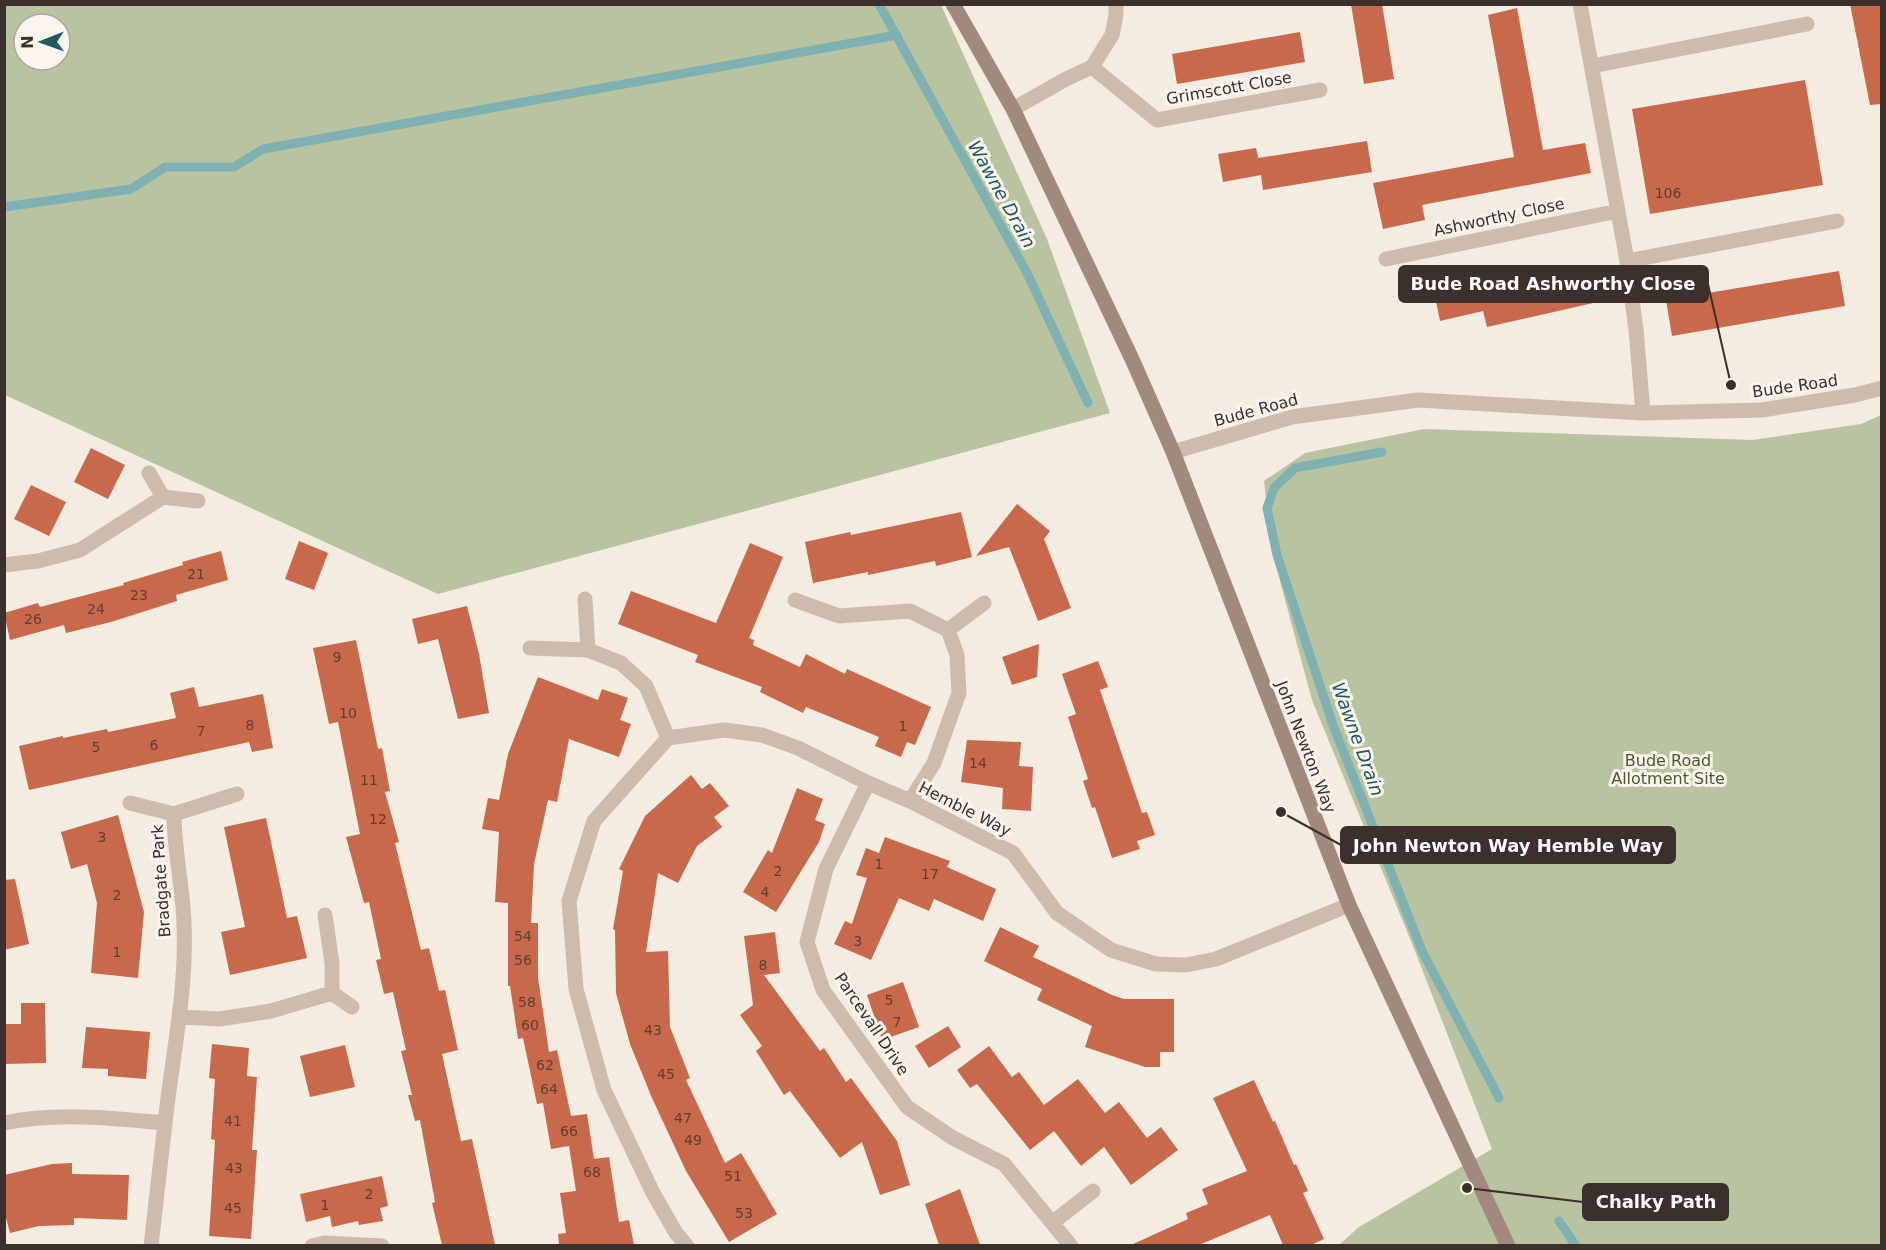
<svg xmlns="http://www.w3.org/2000/svg" width="1886" height="1250" font-family="'DejaVu Sans',sans-serif">
	<rect width="100%" height="100%" fill="#f4ebe1"/>
	<!-- green -->
	<path fill="#b8c4a0" fill-rule="evenodd" d="M941,5L1047,239L1110,413L438,594L5,395V5ZM24,24H60V60H24Z
		M1881,415V1245H1339L1359,1227L1492,1149L1413,946L1312,700L1272,551L1264,481L1305,453L1424,429L1752,440L1861,424Z"/>
	<g fill="none" stroke-linecap="round" stroke-linejoin="round">
		<!-- stream -->
		<path stroke="#7fb0b2" stroke-width="9" d="M879,4L1027,273L1088,403
			M4,207L131,189L165,167H234L263,149L897,35
			M1382,452L1295,468L1274,488L1267,508L1277,555L1333,725L1422,951L1499,1098
			M1559,1221L1576,1246"/>
	</g>
	<!-- building -->
	<path fill="#c8694b" d="M1351,4H1382L1394,79L1364,84Z
		M1850,4H1881V104L1870,105Z
		M1517,8L1543,150L1585,143L1591,173L1422,205L1425,220L1383,229L1373,183L1514,157L1488,15Z
		M1300,32L1305,62L1177,84L1172,54Z
		M1805,80L1823,185L1650,214L1632,109Z
		M1367,141L1372,172L1263,190L1261,175L1223,182L1218,154L1256,148L1259,161L1258,158Z
		M1605,270L1611,299L1487,327L1483,311L1440,321L1434,292L1477,283L1480,298Z
		M1839,271L1845,306L1672,336L1666,300Z
		M91,448L125,465L108,499L74,482Z
		M31,485L66,502L49,536L14,519Z
		M1017,504L1050,531L1044,539L1071,608L1038,621L1009,547L976,556Z
		M961,512L972,557L936,566L935,561L868,575V572L813,583L805,542L850,532L851,535Z
		M299,541L328,553L314,590L285,579Z
		M750,543L783,557L749,638L754,640L753,645L800,667L806,654L845,674L847,669L931,707L915,745L907,742L901,757L875,746L879,737L806,707L803,713L760,692L762,687L695,662L698,655L618,624L631,591L716,623Z
		M221,551L228,580L176,595L177,601L111,622L66,633L64,625L10,640L4,613L38,603L40,607L124,585L123,583L183,565L182,562Z
		M467,606L479,654L489,713L458,719L438,639L418,644L412,619Z
		M356,640L378,749L382,748L390,791L385,792L399,842L395,843L421,950L429,948L439,991L445,990L458,1050L442,1054L461,1141L472,1139L495,1245H442L432,1203L435,1202L420,1120L415,1121L408,1095H412L401,1051L406,1050L393,992L384,994L376,960L381,959L369,902L364,903L346,837L360,834L338,722L329,724L313,648Z
		M1039,644L1037,677L1012,685L1002,657Z
		M1098,661L1108,687L1100,690L1142,813L1147,812L1155,835L1137,841L1140,849L1112,858L1095,807L1092,808L1083,781L1088,779L1068,717L1076,714L1062,674Z
		M538,677L598,700L602,689L628,698L620,720L631,724L619,757L569,739L557,802L548,800L534,864L531,923H538V978L549,1052L557,1050L571,1116L587,1114L594,1159L609,1157L619,1222L629,1220L634,1245H559L558,1234L566,1233L560,1193L576,1191L569,1146L551,1149L543,1103L537,1104L523,1038L518,1039L510,986H508V903L495,902L499,832L482,829L488,798L499,800L508,754Z
		M194,687L199,707L263,694L273,748L252,752L249,742L29,790L19,746L63,736V738L107,729L108,732L176,718L170,693Z
		M967,740L1021,742L1019,766L1033,767L1031,811L1002,809L1003,788L961,782Z
		M691,775L702,789L710,783L729,806L714,817L722,827L697,846L678,883L658,873L646,952L668,951L670,1027L690,1078L686,1080L725,1163L741,1153L777,1214L729,1242L686,1171L652,1098L630,1044L616,993L615,930L613,929L623,871L619,869L645,816Z
		M797,788L823,799L815,820L825,824L819,842L776,912L743,892L768,850L772,853Z
		M118,815L144,912L138,978L91,973L97,903L87,864L71,869L61,832Z
		M266,818L287,918L297,916L307,958L230,975L221,932L245,927L224,827Z
		M885,837L950,861L947,867L996,889L983,921L934,899L929,911L899,898L871,960L834,944L845,921L852,924L867,878L856,875L866,848L879,853Z
		M15,879L29,944L4,950V880Z
		M1000,927L1039,946L1033,957L1112,995L1124,999H1174V1052H1160V1067H1145L1085,1047L1092,1026L1037,1000L1042,989L984,961Z
		M775,932L780,973L764,975L820,1051L824,1048L846,1082L851,1078L897,1141L910,1185L880,1195L862,1142L840,1158L790,1091L784,1095L756,1051L762,1046L740,1015L753,1005L744,936Z
		M903,982L919,1027L882,1040L867,995Z
		M21,1003H45L46,1063L5,1064L4,1024H21Z
		M948,1026L961,1047L929,1068L915,1046Z
		M86,1027L150,1032L146,1079L108,1076V1069L82,1068Z
		M212,1044L249,1048L247,1076L257,1077L252,1150H257L251,1239L209,1236L215,1140L211,1139L215,1079L209,1078Z
		M345,1045L355,1087L310,1097L300,1056Z
		M989,1046L1012,1077L1019,1072L1044,1105L1078,1079L1105,1113L1119,1102L1147,1138L1161,1127L1178,1150L1131,1185L1104,1147L1081,1166L1054,1131L1030,1150L977,1084L970,1088L957,1070Z
		M1254,1080L1273,1122L1275,1121L1294,1165L1296,1164L1308,1191L1303,1193L1324,1239L1311,1245H1283L1270,1215L1199,1245H1131L1188,1219L1186,1213L1208,1204L1202,1189L1247,1171L1213,1098Z
		M72,1163V1174L129,1175L127,1220L74,1218V1225L39,1226L10,1233L4,1210V1175L52,1164Z
		M382,1176L388,1206L380,1208L383,1221L359,1225L358,1221L332,1227L330,1216L306,1222L300,1194Z
		M960,1189L980,1245H939L925,1204Z"/>
	<g fill="none" stroke-linecap="round" stroke-linejoin="round">
		<!-- street -->
		<path stroke="#cdbbac" stroke-width="15" d="M1580,4L1627,261L1636,330L1643,413
			M1592,66L1807,24
			M1092,67L1157,120L1320,90
			M1013,109L1066,79L1092,67L1112,35L1116,15V4
			M1386,259L1618,211
			M1627,261L1837,221
			M1173,452L1292,417L1418,400L1643,413L1762,410L1855,395L1882,388
			M149,473L163,497L198,501
			M4,565L38,561L80,550L163,497
			M585,599L588,650
			M795,600L839,616L910,611L948,630L957,655L959,693L934,763L910,801
			M948,630L984,603
			M530,648L588,650L621,663L646,686L668,738
			M868,783L826,869L807,942L823,990L907,1107L953,1138L1004,1164L1071,1246
			M130,803L174,814L237,794
			M325,915L332,963V993
			M180,1017L219,1019L271,1011L332,993L352,1007
			M4,1123C56,1112 113,1118 165,1123L151,1246
			M165,1123C172,1057 187,991 184,924C183,887 174,851 174,814
			M1052,1223L1093,1191
			M312,1246L324,1243L382,1246
			M687,1246L676,1233L653,1193L604,1090L576,989L569,901L594,821L668,738L724,730L762,735L798,748L868,783L910,801L1013,853L1057,913L1111,950L1156,964L1186,965L1216,959L1349,905"/>
		<!-- secondary -->
		<path stroke="#a18a7d" stroke-width="15" d="M953,4L1013,109L1132,359L1173,452L1349,905L1508,1246"/>
	</g>
	<g text-anchor="middle" dominant-baseline="central" stroke-width="6" stroke-linejoin="round" paint-order="stroke">
		<!-- number labels -->
		<g font-size="14" fill="#5e3e33">
			<text x="1668" y="193">106</text>
			<text x="196" y="574">21</text>
			<text x="139" y="595">23</text>
			<text x="96" y="609">24</text>
			<text x="33" y="619">26</text>
			<text x="337" y="657">9</text>
			<text x="348" y="713">10</text>
			<text x="250" y="725">8</text>
			<text x="903" y="726">1</text>
			<text x="201" y="731">7</text>
			<text x="154" y="745">6</text>
			<text x="96" y="747">5</text>
			<text x="978" y="763">14</text>
			<text x="369" y="780">11</text>
			<text x="378" y="819">12</text>
			<text x="102" y="837">3</text>
			<text x="879" y="864">1</text>
			<text x="778" y="871">2</text>
			<text x="930" y="874">17</text>
			<text x="765" y="892">4</text>
			<text x="117" y="895">2</text>
			<text x="523" y="936">54</text>
			<text x="858" y="941">3</text>
			<text x="117" y="952">1</text>
			<text x="523" y="960">56</text>
			<text x="763" y="965">8</text>
			<text x="889" y="1000">5</text>
			<text x="527" y="1002">58</text>
			<text x="897" y="1022">7</text>
			<text x="530" y="1025">60</text>
			<text x="653" y="1030">43</text>
			<text x="545" y="1065">62</text>
			<text x="666" y="1074">45</text>
			<text x="549" y="1089">64</text>
			<text x="683" y="1118">47</text>
			<text x="233" y="1121">41</text>
			<text x="569" y="1131">66</text>
			<text x="693" y="1140">49</text>
			<text x="234" y="1168">43</text>
			<text x="592" y="1172">68</text>
			<text x="733" y="1176">51</text>
			<text x="369" y="1194">2</text>
			<text x="325" y="1205">1</text>
			<text x="233" y="1208">45</text>
			<text x="744" y="1213">53</text>
		</g>
		<!-- street labels -->
		<g font-size="16" fill="#3b302b" stroke="#fbf5ee">
			<text transform="translate(1229 88) rotate(-10)">Grimscott Close</text>
			<text transform="translate(1499 217) rotate(-12)">Ashworthy Close</text>
			<text transform="translate(1795 386) rotate(-8)">Bude Road</text>
			<text transform="translate(1256 410) rotate(-15)">Bude Road</text>
			<text transform="translate(1306 747) rotate(69)">John Newton Way</text>
			<text transform="translate(965 809) rotate(27)">Hemble Way</text>
			<text transform="translate(161 881) rotate(-94)">Bradgate Park</text>
			<text transform="translate(872 1024) rotate(56)">Parcevall Drive</text>
		</g>
		<!-- park labels -->
		<g font-size="16" fill="#4a5a2e" stroke="#fbf5ee">
			<text x="1668" y="760">Bude Road<tspan x="1668" dy="18">Allotment Site</tspan></text>
		</g>
		<!-- water labels -->
		<g font-size="18" font-style="italic" fill="#1f5a5e" stroke="#fbf5ee">
			<text transform="translate(1002 194) rotate(61)">Wawne Drain</text>
			<text transform="translate(1358 739) rotate(70)">Wawne Drain</text>
		</g>
	</g>
	<!-- callouts -->
	<path fill="none" stroke="#3b302b" stroke-width="2" d="M1731 385L1708 284M1281 812L1341 845M1467 1188L1583 1202"/>
	<g fill="#3b302b" stroke="#fbf5ee" stroke-width="2">
		<circle cx="1731" cy="385" r="6"/>
		<circle cx="1281" cy="812" r="6"/>
		<circle cx="1467" cy="1188" r="6"/>
	</g>
	<g fill="#3b302b" stroke="#3b302b" stroke-width="2">
		<rect x="1399" y="266" width="309" height="36" rx="6"/>
		<rect x="1341" y="827" width="334" height="36" rx="6"/>
		<rect x="1583" y="1184" width="145" height="36" rx="6"/>
	</g>
	<g font-size="18" text-anchor="middle" font-weight="bold" fill="#fff">
		<text x="1553" y="290">Bude Road Ashworthy Close</text>
		<text x="1508" y="852">John Newton Way Hemble Way</text>
		<text x="1656" y="1208">Chalky Path</text>
	</g>
	<!-- border -->
	<rect width="1886" height="1250" fill="none" stroke="#3b302b" stroke-width="12"/>
	<!-- north arrow -->
	<g transform="translate(42 42) rotate(269)"><circle r="28" fill="#fbf5ee" stroke="#aea6a0" stroke-width="1.5"/>
	<path d="M0-4.5L10 22L0 15L-10 22Z" fill="#1f5a5e"/>
	<text y="-9" font-size="16" font-weight="bold" text-anchor="middle" fill="#3b302b">N</text>
	</g>
</svg>
